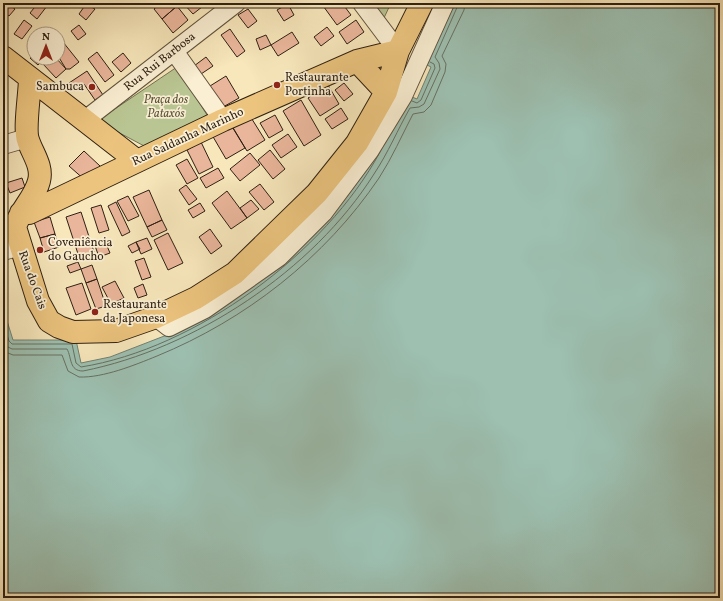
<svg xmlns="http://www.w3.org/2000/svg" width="723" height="601" font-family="Vollkorn,serif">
	<rect width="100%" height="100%" fill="#f7e7bb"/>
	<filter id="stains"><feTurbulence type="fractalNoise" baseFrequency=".005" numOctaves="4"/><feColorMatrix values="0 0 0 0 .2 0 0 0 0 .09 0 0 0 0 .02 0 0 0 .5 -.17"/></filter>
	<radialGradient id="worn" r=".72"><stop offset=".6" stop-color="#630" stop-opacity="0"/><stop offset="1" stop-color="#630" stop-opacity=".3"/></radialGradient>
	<!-- green -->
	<path fill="#b9c693" stroke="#747353" d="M370,3H391L383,20Z
		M177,67L207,115L148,148L97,121Z"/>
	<!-- water -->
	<path fill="#9dc0b1" stroke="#718072" d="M450,3H720V598H3V308L13,340H76L81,363L110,357L172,333L321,226L346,198L367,169L407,95L417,99L431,67L423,63Z"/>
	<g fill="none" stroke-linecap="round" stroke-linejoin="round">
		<!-- shore -->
		<path stroke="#667062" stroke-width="1" d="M412,101L417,103L421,100L435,68L434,64L430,62
			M3,322L9,341L12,344H72L76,363L81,367C195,349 326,253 380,152
			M3,339L6,346L12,349H67C72,358 69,371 83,371C194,349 313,271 374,174C388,153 398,129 410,108L419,107L424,104L440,69L439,63L435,57L459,3
			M3,351L13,355H62L68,371L79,377C103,378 135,365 157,356C245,320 325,258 379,178C392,158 402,135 413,114L424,112L431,105L445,72L446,64L442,56L464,10L465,3"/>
	</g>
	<!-- building -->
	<path fill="#eab69b" stroke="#2f2013" d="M38,3H43L47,6L37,19L30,13Z
		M161,3H174L177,6L162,19L154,9Z
		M183,3H207L193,14Z
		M321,3H342L351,15L337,25Z
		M8,4L15,9L9,16L3,12Z
		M86,4L95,9L86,20L79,14Z
		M288,4L294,15L284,21L277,10Z
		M177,6L188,20L173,33L162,19Z
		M248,9L257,21L248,28L238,15Z
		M24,20L32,26L22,39L14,34Z
		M356,20L364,32L347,44L339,32Z
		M79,25L86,34L78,40L71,31Z
		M327,27L334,36L321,46L314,37Z
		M230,29L245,51L237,57L221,35Z
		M292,32L299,43L278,56L271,45Z
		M266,35L271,45L260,50L256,39Z
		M63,42L79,62L70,69H66L58,56V46Z
		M97,52L114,75L105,82L88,59Z
		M123,53L131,63L121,72L112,62Z
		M34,54V58H44L38,65L30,58Z
		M206,57L213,66L201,74L194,66Z
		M50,58H56L66,69L56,78L43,64Z
		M87,71L103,95L95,100L84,84L74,91L69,83Z
		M226,76L239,98L223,107L210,86Z
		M344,83L353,94L344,101L335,90Z
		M328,85L339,104L320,116L308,98Z
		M301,100L321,135L304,146L283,111Z
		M341,108L348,119L332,129L325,119Z
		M275,115L283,130L269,138L260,123Z
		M250,116L265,140L247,151L232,126Z
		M231,125L245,148L226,159L212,135Z
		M288,134L297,147L281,158L272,145Z
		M201,142L213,167L199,174L187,150Z
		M270,150L285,169L273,179L258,160Z
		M84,151L100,166L86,181L69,166Z
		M250,153L260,165L240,181L230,169Z
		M187,159L198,178L187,184L176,165Z
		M218,168L224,178L206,188L200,178Z
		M22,178L25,187L10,193L6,183Z
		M260,184L274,202L264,210L249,192Z
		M186,185L197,199L189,205L179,190Z
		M149,190L162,220L147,227L133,197Z
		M227,191L247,218L231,229L212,203Z
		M128,196L139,216L128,221L117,201Z
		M251,200L259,209L247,218L240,208Z
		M116,202L130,232L122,236L108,206Z
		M200,203L205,211L193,218L188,210Z
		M101,205L109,230L99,233L91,208Z
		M81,212L94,252L79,257L66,217Z
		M50,217L55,234L40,238L34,222Z
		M162,220L167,230L152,237L147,227Z
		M210,229L222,246L211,254L199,237Z
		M168,233L183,263L168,270L154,240Z
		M55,234L59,247L44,252L40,238Z
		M147,238L152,249L141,254L136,242Z
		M104,239L110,253L99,257L94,243Z
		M136,242L140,249L132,253L128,246Z
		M144,258L151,277L142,280L135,261Z
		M78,262L81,269L70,273L67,266Z
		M92,265L97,279L86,283L81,269Z
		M97,279L106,306L96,309L86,283Z
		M115,281L124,298L111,304L102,287Z
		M82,283L91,309L76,315L66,288Z
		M143,284L147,295L138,298L134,288Z
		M3,289L6,299L3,300Z"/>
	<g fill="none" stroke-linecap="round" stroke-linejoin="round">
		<!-- minor casing -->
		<g stroke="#61523d" stroke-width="20">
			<path id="minor" d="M362,3L398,51
				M174,51L223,120
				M85,120L236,3
				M3,145L27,138
				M3,251L20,246
				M156,317L169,327L205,309L279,257L323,213L370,150L403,96L445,3"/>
		</g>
		<!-- major casing -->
		<g stroke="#2f2013" stroke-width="24">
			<path id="major" d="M3,57L137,161
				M357,61L386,92
				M30,78C30,92 24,129 28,140C32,153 43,166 39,181C35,198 20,210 15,227L38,301L49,321L59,327L73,332L116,331L156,317L196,298L235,273L317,193L357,143L386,92L398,51L422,3
				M21,213H29L223,120L357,61L398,51"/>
		</g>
		<!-- minor -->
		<use href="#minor" stroke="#faefd3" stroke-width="18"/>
		<!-- major -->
		<use href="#major" stroke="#ecc47e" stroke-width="22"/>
	</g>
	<!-- markers -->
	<g fill="#8f2418" stroke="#faefd3" stroke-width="1.5">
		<circle cx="277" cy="85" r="4"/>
		<circle cx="92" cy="87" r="4"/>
		<circle cx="40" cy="250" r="4"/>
		<circle cx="95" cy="312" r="4"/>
	</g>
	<g text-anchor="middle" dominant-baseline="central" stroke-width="3.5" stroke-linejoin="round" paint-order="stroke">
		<!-- street labels -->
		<g font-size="12" fill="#2f2013" stroke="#faefd3">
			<text transform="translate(160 62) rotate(-38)">Rua Rui Barbosa</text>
			<text transform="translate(188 137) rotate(-25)">Rua Saldanha Marinho</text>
			<text transform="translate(32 280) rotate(70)">Rua do Cais</text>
		</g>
		<!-- poi labels -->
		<g font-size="12" fill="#2f2013" stroke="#faefd3" text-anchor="start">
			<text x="285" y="78">Restaurante<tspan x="285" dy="14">Portinha</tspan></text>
			<text x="84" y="87" text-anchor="end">Sambuca</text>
			<text x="48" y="243">Coveniência<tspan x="48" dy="14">do Gaucho</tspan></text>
			<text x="103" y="305">Restaurante<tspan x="103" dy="14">da Japonesa</tspan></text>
		</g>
		<!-- park labels -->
		<g font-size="12" font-style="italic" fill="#585239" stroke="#faefd3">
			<text x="166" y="100">Praça dos<tspan x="166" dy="14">Pataxós</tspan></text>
		</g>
	</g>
	<!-- margin -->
	<rect width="723" height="601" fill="none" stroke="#f7e7bb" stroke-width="16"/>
	<rect x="4" y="4" width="715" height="593" fill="none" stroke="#2f2013" stroke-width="2"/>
	<rect x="8" y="8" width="707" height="585" fill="none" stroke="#2f2013"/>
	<!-- north arrow -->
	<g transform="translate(46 46)"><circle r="19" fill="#faefd3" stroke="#a99c86"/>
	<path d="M0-3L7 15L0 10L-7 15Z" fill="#8f2418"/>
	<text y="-6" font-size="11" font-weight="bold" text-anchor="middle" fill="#2f2013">N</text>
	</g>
	<rect width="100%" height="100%" filter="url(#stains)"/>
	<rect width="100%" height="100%" fill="url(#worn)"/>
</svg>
